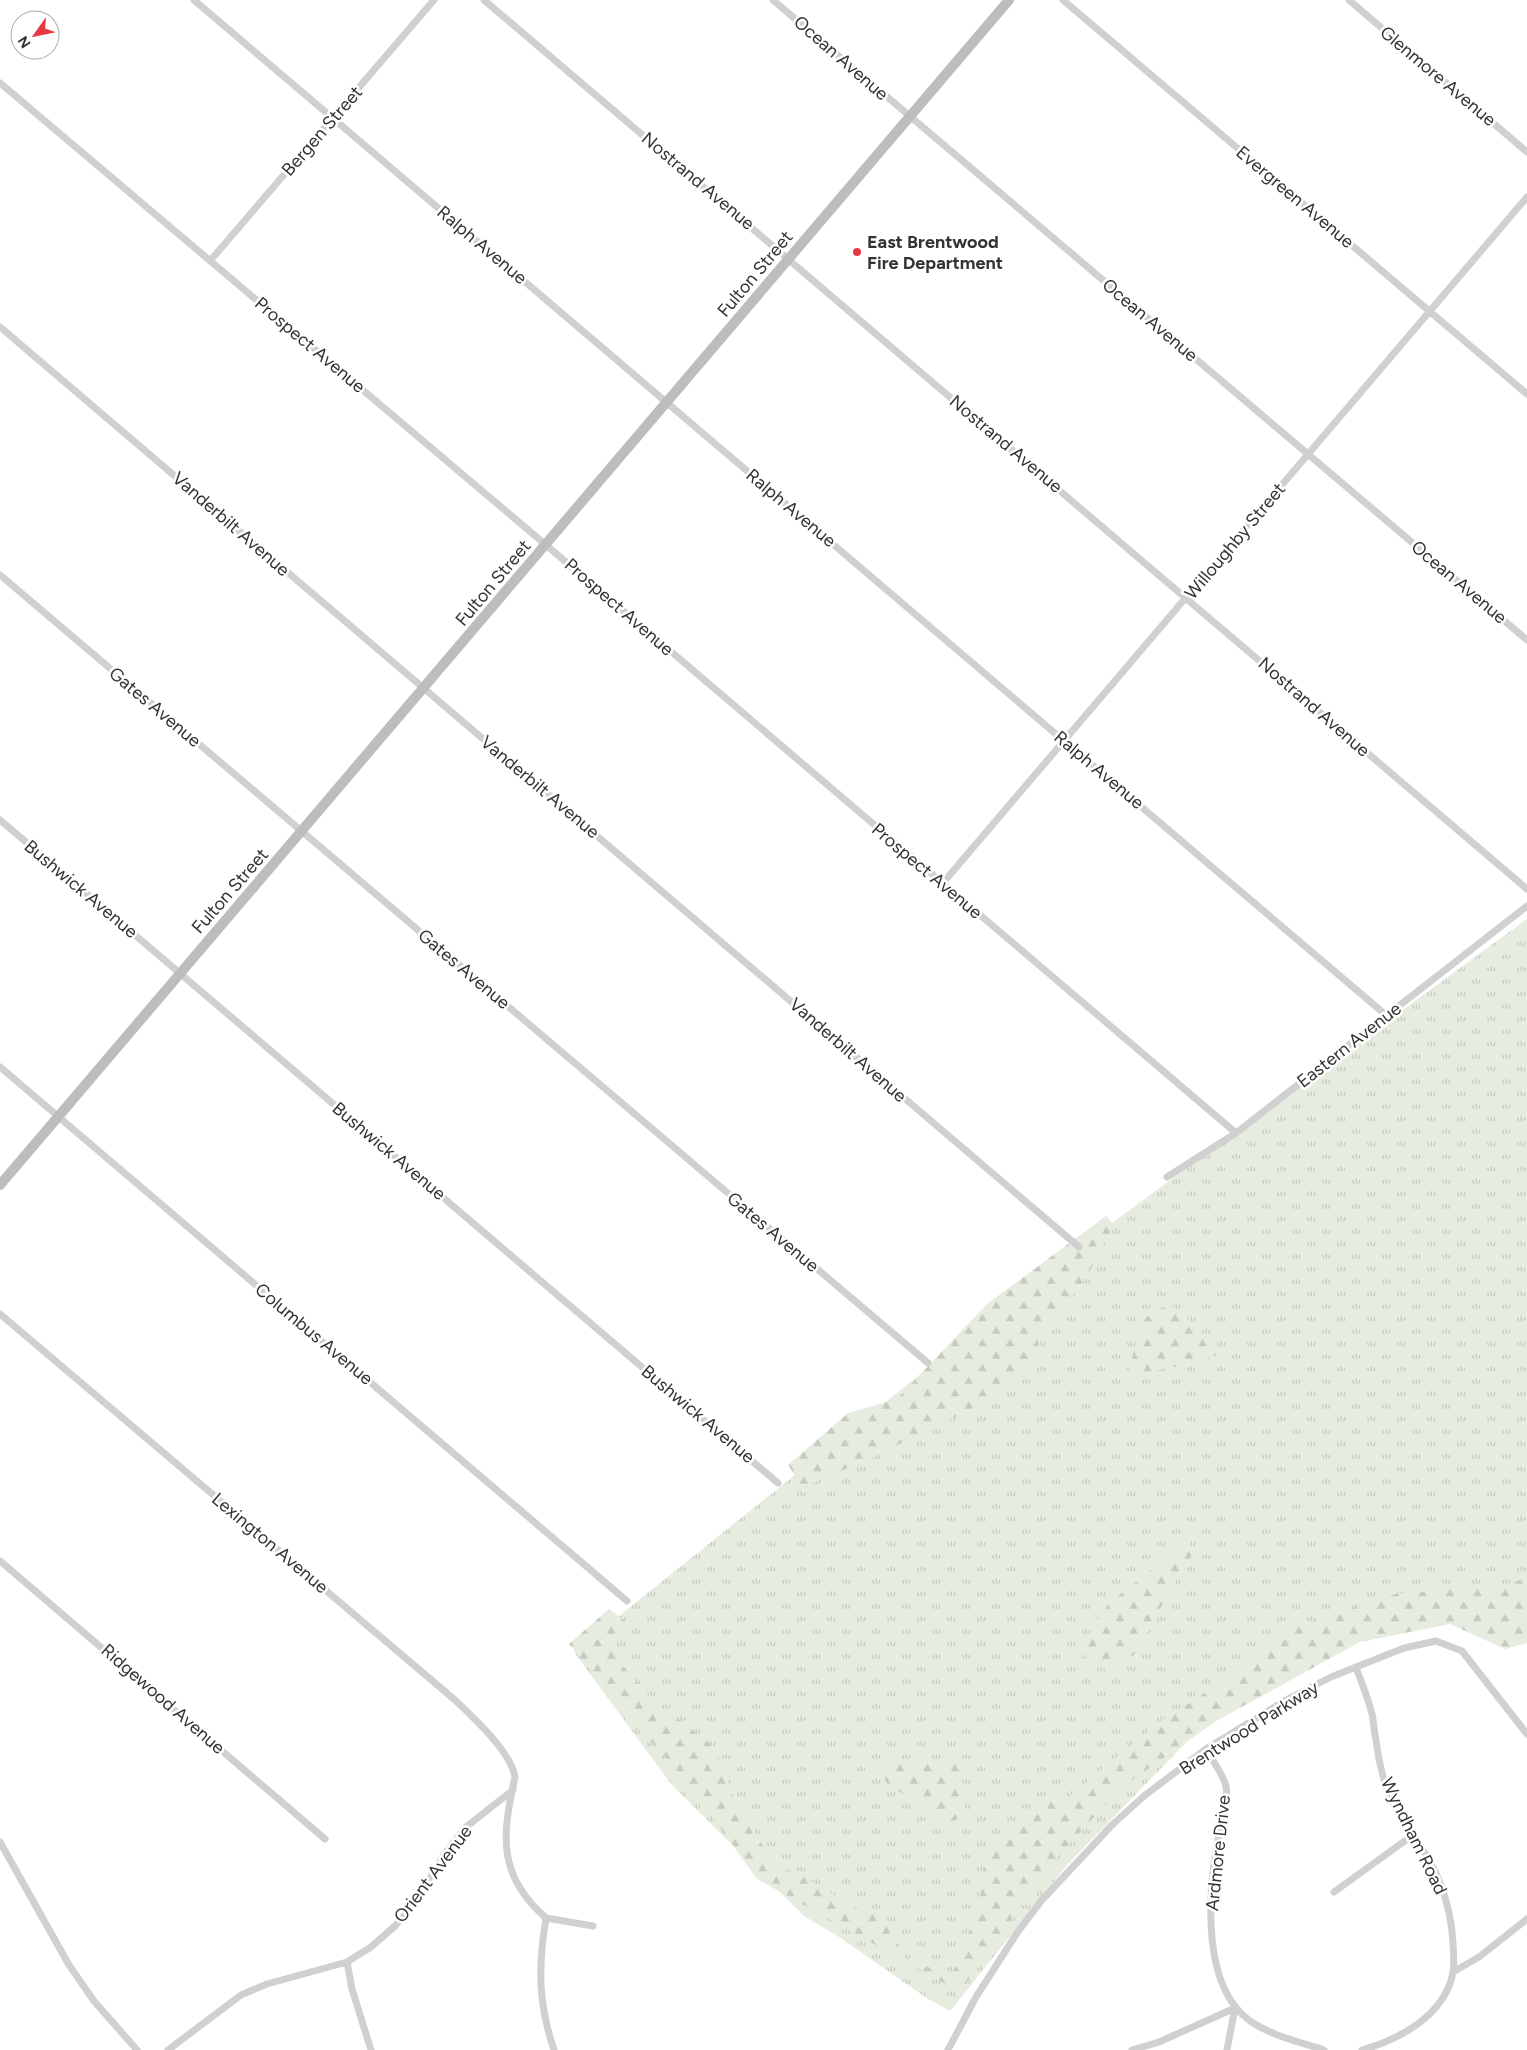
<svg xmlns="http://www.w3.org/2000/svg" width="1527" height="2050" font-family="Figtree,sans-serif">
	<defs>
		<pattern id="grass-tufts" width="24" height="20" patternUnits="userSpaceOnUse" patternTransform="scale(1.25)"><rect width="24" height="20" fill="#e6ecdf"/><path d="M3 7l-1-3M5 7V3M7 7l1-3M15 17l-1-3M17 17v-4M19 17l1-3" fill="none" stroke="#c6cbc0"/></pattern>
		<pattern id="forest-firs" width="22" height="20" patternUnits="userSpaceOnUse" patternTransform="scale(1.25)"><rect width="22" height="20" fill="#e6ecdf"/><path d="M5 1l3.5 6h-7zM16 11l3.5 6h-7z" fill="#c6cbc0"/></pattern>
	</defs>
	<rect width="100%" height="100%" fill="#fff"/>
	<!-- grass -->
	<path fill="url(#grass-tufts)" d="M1527,919V1593L1360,1638L1211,1717L1067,1865L950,2011L928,1999L839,1937L804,1916L671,1784L574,1652L1079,1247Z"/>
	<!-- forest -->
	<path fill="url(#forest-firs)" d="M1106,1216L1114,1225L1092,1267L1076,1292L1041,1328L1032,1368L1016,1385L994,1398L873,1457L803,1487L788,1465L848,1413L897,1399L987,1304Z
		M1172,1306L1192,1323L1217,1355L1189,1364L1127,1376L1142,1322L1156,1309Z
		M1188,1538L1193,1554L1172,1587L1134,1655L1108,1671L1085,1656L1090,1631L1110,1602L1146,1574Z
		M1527,1577V1643L1505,1649L1450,1624L1360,1642L1216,1721L1118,1790L1047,1869L960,1992L757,1879L696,1794L569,1644L609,1609L625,1621L616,1641L622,1665L653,1700L712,1745L725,1771L733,1796L765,1849L769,1862L806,1878L854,1907L887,1921L906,1960L953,1975L981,1903L984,1861L1012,1826L1039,1798H1067L1157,1724L1240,1670L1298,1626L1395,1594L1508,1585Z
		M923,1759L963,1763L967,1769L957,1791L965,1807L958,1819L944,1822L888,1784L878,1770L884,1765Z"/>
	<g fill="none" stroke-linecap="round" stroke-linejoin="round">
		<!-- street -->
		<path stroke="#d0d0d0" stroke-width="7" d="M194,0L1387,1016
			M484,0L1527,889
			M773,0L1527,640
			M1063,0L1527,394
			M1349,0L1527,152
			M0,83L546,545L1236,1133
			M210,261L434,0
			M0,327L1079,1247
			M0,575L928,1363
			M0,820L778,1483
			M942,884L1527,197
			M0,1067L627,1601
			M1167,1177L1236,1133L1527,906
			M0,1314L455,1700C473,1717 511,1752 515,1777C502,1836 497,1875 546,1918C538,1966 538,2003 554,2050
			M0,1561L325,1839
			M1356,1668C1362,1683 1368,1698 1372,1714C1374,1723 1374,1732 1376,1740C1378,1758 1382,1775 1388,1792C1398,1817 1416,1837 1429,1860C1441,1881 1449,1907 1452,1931C1453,1945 1455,1960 1453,1973C1444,2016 1400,2039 1362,2050
			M1206,1749C1212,1760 1223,1774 1226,1786C1230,1808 1219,1829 1216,1850C1208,1901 1203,1987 1250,2021C1272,2036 1300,2042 1324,2050
			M0,1842L69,1965L94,2001L137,2050
			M1334,1892L1413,1835
			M546,1918L593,1926
			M347,1962L352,1989L371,2050
			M1453,1972L1479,1957L1527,1919
			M168,2050L241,1995L267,1984L347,1962L371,1947L395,1926L412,1907L444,1855L466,1827L513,1790
			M948,2050L976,1997L1017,1933L1042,1900L1112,1825L1144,1796L1206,1749L1286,1700L1331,1677L1404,1648L1436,1641L1462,1651L1527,1734
			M1132,2050L1159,2042L1235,2008
			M1227,2050L1235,2008"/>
		<!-- secondary -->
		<path stroke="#bdbdbd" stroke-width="10" d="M0,1185L1009,0"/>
	</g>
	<!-- markers -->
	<circle fill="#e63946" stroke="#fff" stroke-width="2" cx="857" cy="252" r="5"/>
	<g text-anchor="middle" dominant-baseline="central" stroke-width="5" stroke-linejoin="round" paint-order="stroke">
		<!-- street labels -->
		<g font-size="18" fill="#333" stroke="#fff">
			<text transform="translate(841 58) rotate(41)">Ocean Avenue</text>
			<text transform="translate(1438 76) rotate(40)">Glenmore Avenue</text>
			<text transform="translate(322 131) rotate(-49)">Bergen Street</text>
			<text transform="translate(698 181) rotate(40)">Nostrand Avenue</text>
			<text transform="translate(1295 197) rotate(40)">Evergreen Avenue</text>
			<text transform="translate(482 245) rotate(40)">Ralph Avenue</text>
			<text transform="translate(755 274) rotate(-50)">Fulton Street</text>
			<text transform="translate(1150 320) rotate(40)">Ocean Avenue</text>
			<text transform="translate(310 345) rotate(40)">Prospect Avenue</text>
			<text transform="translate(1006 444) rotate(40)">Nostrand Avenue</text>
			<text transform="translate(791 508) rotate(40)">Ralph Avenue</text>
			<text transform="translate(231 524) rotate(41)">Vanderbilt Avenue</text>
			<text transform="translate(1235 541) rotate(-50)">Willoughby Street</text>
			<text transform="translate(1459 582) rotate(40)">Ocean Avenue</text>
			<text transform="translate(493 583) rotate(-50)">Fulton Street</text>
			<text transform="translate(619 607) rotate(41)">Prospect Avenue</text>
			<text transform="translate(155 707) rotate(40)">Gates Avenue</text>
			<text transform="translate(1314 707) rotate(41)">Nostrand Avenue</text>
			<text transform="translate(1099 770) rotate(40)">Ralph Avenue</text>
			<text transform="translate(540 787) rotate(40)">Vanderbilt Avenue</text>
			<text transform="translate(927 871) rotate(40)">Prospect Avenue</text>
			<text transform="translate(81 889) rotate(40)">Bushwick Avenue</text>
			<text transform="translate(230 891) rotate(-49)">Fulton Street</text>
			<text transform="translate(464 969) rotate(40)">Gates Avenue</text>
			<text transform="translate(1349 1045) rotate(-38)">Eastern Avenue</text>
			<text transform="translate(848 1050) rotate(41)">Vanderbilt Avenue</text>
			<text transform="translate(389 1151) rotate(40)">Bushwick Avenue</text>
			<text transform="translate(773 1232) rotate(40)">Gates Avenue</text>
			<text transform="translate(314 1334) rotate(40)">Columbus Avenue</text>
			<text transform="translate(698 1414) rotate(40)">Bushwick Avenue</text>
			<text transform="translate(270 1543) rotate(40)">Lexington Avenue</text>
			<text transform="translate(163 1699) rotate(41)">Ridgewood Avenue</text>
			<text transform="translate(1249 1728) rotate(-32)">Brentwood Parkway</text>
			<text transform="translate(1414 1836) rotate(64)">Wyndham Road</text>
			<text transform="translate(1218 1853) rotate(-84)">Ardmore Drive</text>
			<text transform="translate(433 1874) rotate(-53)">Orient Avenue</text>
		</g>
		<!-- poi labels -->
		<g font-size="18" font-weight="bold" fill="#333" stroke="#fff" text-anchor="start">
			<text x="867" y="242">East Brentwood<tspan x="867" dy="21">Fire Department</tspan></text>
		</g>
	</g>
	<!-- north arrow -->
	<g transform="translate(35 35) rotate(237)"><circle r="24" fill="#ffffff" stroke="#adadad"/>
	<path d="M0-4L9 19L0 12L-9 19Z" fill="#e63946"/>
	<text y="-8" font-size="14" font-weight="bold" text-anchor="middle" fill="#333333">N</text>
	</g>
</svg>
